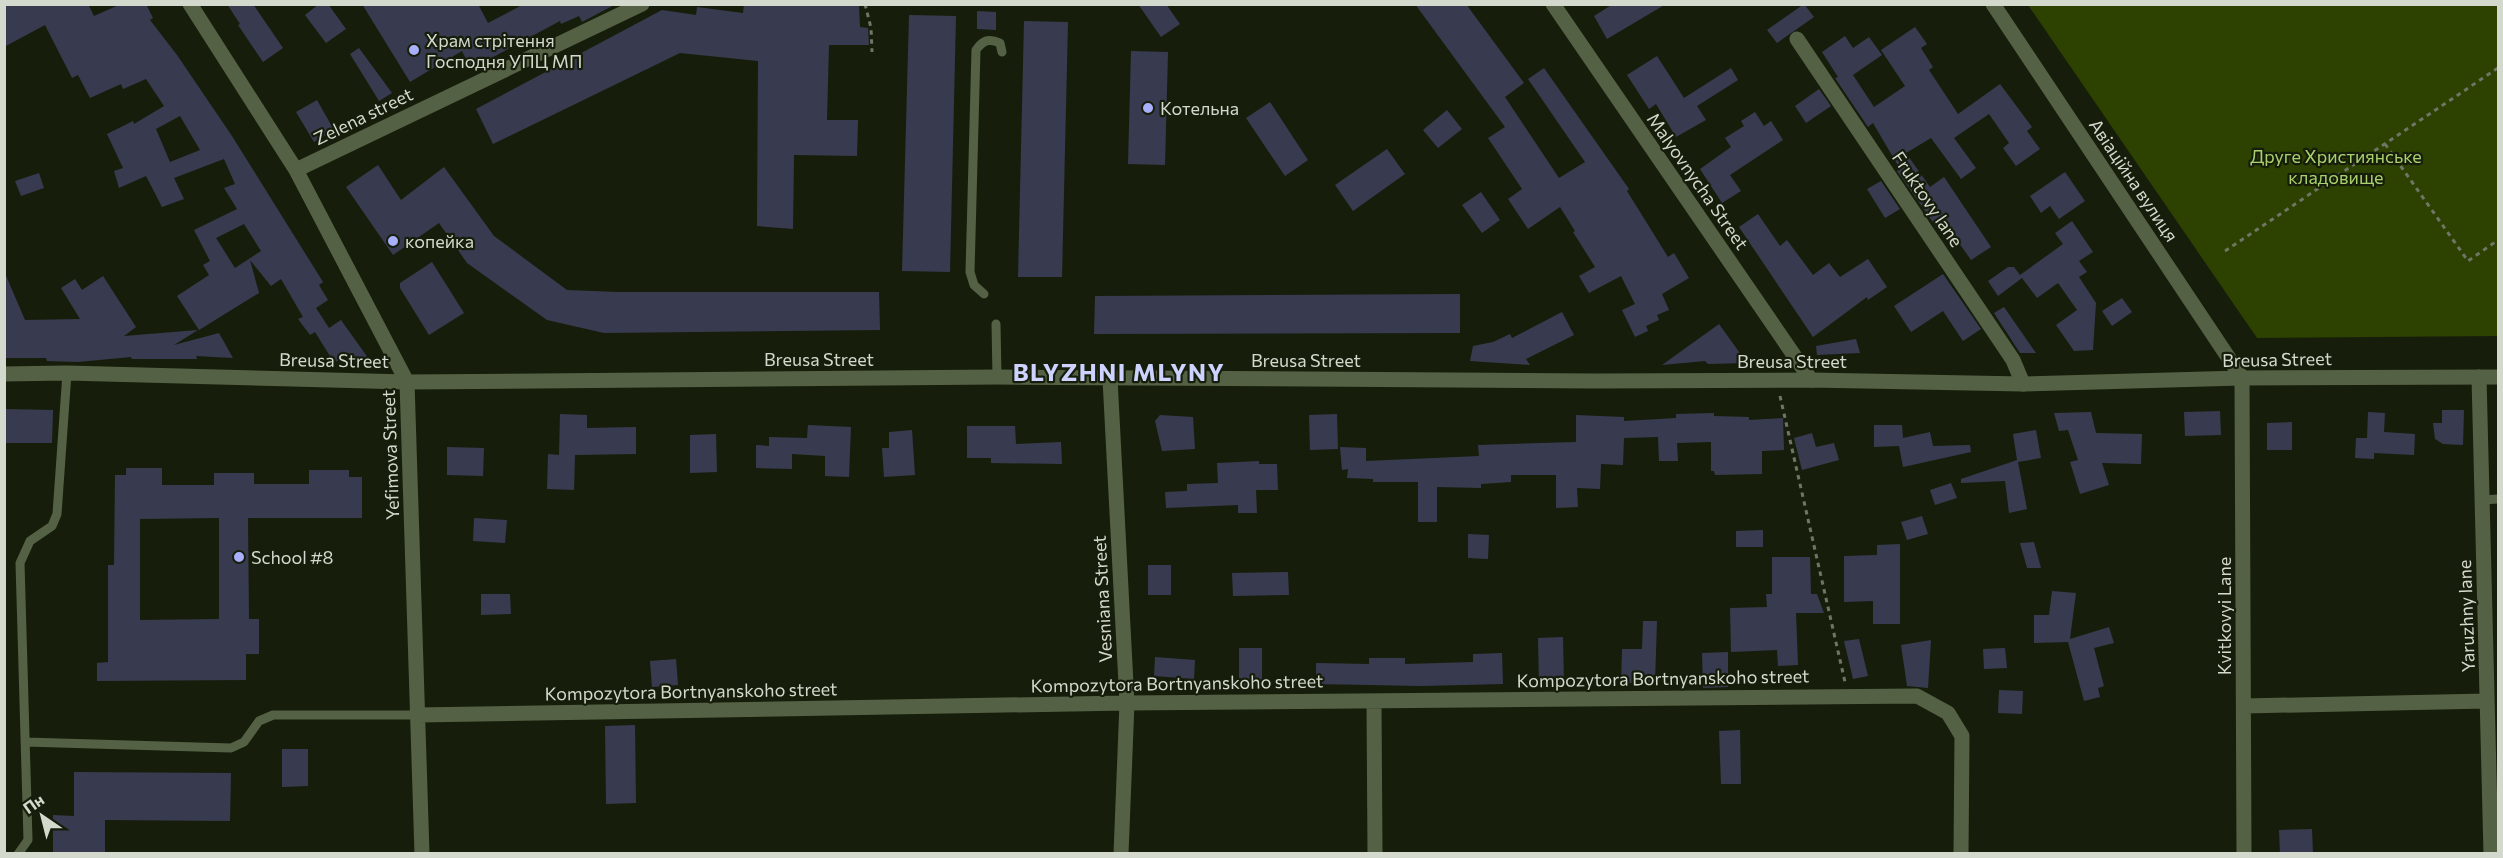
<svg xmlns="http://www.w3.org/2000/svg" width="2503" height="858" font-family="Commissioner,sans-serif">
	<rect width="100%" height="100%" fill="#161e0b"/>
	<!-- green -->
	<path fill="#2d4100" d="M2028,5H2498V336L2257,338Z"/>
	<!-- building -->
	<path fill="#383b4f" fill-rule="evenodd" d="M4,4H88L94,16L121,4H146L153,18L150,20L177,55L232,136L323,282L319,285L328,300L316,308L329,328L341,320L371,362L333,361L315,332L310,335L298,319L303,317L281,279L271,286L250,260L259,293L199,330L177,296L209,275L203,265L210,261L194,230L237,209L224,188L235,184L224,159L174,178L184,199L162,207L146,176L119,188L114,171L123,168L107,134L133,121L134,124L164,106L146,79L123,89L121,84L90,98L78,75L72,78L45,25L4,47ZM180,116L200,150L170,162L156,129ZM244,224L261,251L235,268L216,238Z
		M227,4H253L283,48L263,62L238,25L240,24Z
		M319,4H328L346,29L326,43L305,15Z
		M362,4H478L488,23L524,4H616L582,22L579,16L561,24L560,21L471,69L462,51L410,82Z
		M744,4H859L860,27L868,28L869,45H829L827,120H858L857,156L794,155L793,229L757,226L758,61L680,53L493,144L476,109L662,10L696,15L697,7L743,13Z
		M1138,4H1166L1180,24L1161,37Z
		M1415,4H1466L1524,83L1505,97L1559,178L1585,162L1528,79L1544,68L1629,189L1627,191L1668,257L1674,253L1689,278L1662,294L1669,310L1657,315L1659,320L1646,326L1648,331L1635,337L1622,310L1635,304L1621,276L1589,293L1579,276L1595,267L1573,232L1575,231L1560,207L1528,229L1508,199L1522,189L1488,138L1505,127Z
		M1613,4H1666L1607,39L1594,16Z
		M1804,4L1814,17L1777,43L1767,30Z
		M977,11L996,12V30L977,29Z
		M909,15L956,16L950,272L902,271Z
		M1024,21L1068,22L1062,277H1018Z
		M1915,27L1927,44L1921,48L1933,67L1929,70L1958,114L2000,84L2032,127L2027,131L2040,149L2016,166L2003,148L2009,143L1989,114L1954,138L1976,168L1961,179L1931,138L1906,153L1930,187L1944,177L1991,247L1971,260L1952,233L1944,238L1897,171L1900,169L1873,123L1868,127L1835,78L1838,77L1822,52L1845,36L1853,48L1869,37L1882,55L1853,75L1874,107L1905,86L1881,50Z
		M359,48L392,93L379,101L350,54Z
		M1131,51L1168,52L1165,165L1128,164Z
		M1657,56L1684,98L1731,68L1738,80L1697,106L1706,120L1676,137L1656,104L1649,109L1627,75Z
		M1819,89L1831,106L1806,123L1795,106Z
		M317,100L334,130L314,142L296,112Z
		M1270,102L1308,160L1285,176L1246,118Z
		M1447,110L1462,129L1438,148L1423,130Z
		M1755,112L1764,126L1771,121L1783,140L1730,175L1741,191L1722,203L1700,169L1731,147L1725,138L1744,126L1741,121Z
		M1387,149L1405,174L1353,211L1335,185Z
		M378,165L401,200L444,167L494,236L567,290L618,292H879L880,330L604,333L547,320L467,263L439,223L393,255L346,187Z
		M2065,172L2085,201L2059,219L2050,206L2041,213L2030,196Z
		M39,173L44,188L21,196L15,181Z
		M1881,181L1900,209L1885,218L1867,189Z
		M1481,192L1500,220L1482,233L1462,205Z
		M1758,214L1780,246L1787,240L1813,275L1829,263L1840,277L1868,259L1887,287L1868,300L1867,297L1813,337L1739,227Z
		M2072,221L2093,252L2079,261L2087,272L2079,277L2096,303L2093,350L2074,351L2056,325L2077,310L2058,283L2037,298L2022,278L1998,296L1988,281L2008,267H2014L2020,275L2063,244L2055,233Z
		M432,262L464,313L429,335L400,288V283Z
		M4,271L25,320L80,319L61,288L75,279L82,290L103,276L136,327L124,336L198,330L174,345L219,333L233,358L196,356L197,359H132L131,357L78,362L47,361L46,358H4Z
		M1943,274L1981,329L1963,341L1943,311L1911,332L1894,306Z
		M1460,294V333L1094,334L1095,296Z
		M2122,298L2132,312L2112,326L2102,311Z
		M2004,307L2036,353H2020L1994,313Z
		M1562,312L1574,335L1526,359L1530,365L1470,361L1473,346L1493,342L1510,334L1512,338Z
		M1719,324L1747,363L1708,364L1705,361L1662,365Z
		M1856,339L1860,353L1817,355L1816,346Z
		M4,409L53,410L52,443H4Z
		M2442,410H2464L2463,445L2443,444L2435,439L2433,423H2442Z
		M2220,411L2221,435L2185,436L2184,412Z
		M2091,412L2096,433L2142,434L2141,464L2102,463L2109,485L2080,494L2070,462L2078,460L2068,430L2059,431L2054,413Z
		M2368,412L2385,413L2384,432L2415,434L2414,455L2374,453V459L2355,458L2356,438H2367Z
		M1714,413V416L1749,417V420L1783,418L1784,450L1762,451V474L1715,475L1714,471H1711V442L1677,443L1678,461H1659L1658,437L1624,438L1623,465L1601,464L1600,489L1577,488L1578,507L1556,508V475H1511V482L1481,484V488L1437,487V522H1418V482H1373V479L1347,478L1348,469L1342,470L1340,447L1366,448V461L1479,456L1478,445L1576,442V415L1624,417V421L1676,418V414Z
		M560,414L587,415V428L636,427V454L575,455L574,490L547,489L548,454L559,455Z
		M1337,414L1338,449L1310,450L1309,415Z
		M1160,415L1193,417L1195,449L1162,451L1155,421Z
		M2292,422V450H2267V423Z
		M808,425L851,427L849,477L825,476V456L792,454V469L756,468V445L769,446V437L807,438Z
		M1874,425H1902L1903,438L1930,432L1933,446L1970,445L1971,452L1903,467L1899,446L1874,447Z
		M967,426H1015L1016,444L1061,442L1062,464L991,463V458H967Z
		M912,430L915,475L884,477L882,448H889V432Z
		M2036,430L2041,458L2018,462L2027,509L2009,513L2005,481L1961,483V479L2017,460L2013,434Z
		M1812,433L1816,447L1834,443L1839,460L1802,470L1794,438Z
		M716,434L717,472L690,473V435Z
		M447,447L484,448L483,476L447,475Z
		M1259,461V464H1277L1278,490H1256L1257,513H1238V505L1166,508L1165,492L1187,491V484L1218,483L1217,463Z
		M126,468H162V485H214V473H254V484H309V470H349V477H362V518H248L249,619H259V654H246V680L97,681V663L108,662V565H114L115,475H126ZM219,518V619L140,620V519Z
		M1951,483L1957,498L1935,505L1930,490Z
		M1922,516L1928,534L1907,540L1901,522Z
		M474,518L507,520L505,543L473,541Z
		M1763,530V547H1736V531Z
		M1468,534L1489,535L1488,559L1468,558Z
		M2034,542L2041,568H2027L2020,543Z
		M1900,544V624H1873V601L1844,602V556L1877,555V545Z
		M1772,557H1810L1811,594H1817L1824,613H1796L1798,665L1778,666L1777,650L1731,652L1730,608L1767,607L1766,594H1772Z
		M1148,565H1171V595H1148Z
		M1288,572L1289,595L1233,596L1232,573Z
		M2052,591L2076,593L2070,639L2109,627L2114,643L2094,648L2104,686L2098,688L2100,697L2084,701L2068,642L2034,643V615H2049Z
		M481,594H510L511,614L481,615Z
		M1643,621H1657L1655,683H1621L1622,649H1642Z
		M1563,637L1564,686H1539L1538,638Z
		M1859,639L1868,676L1853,679L1844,641Z
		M1931,640L1928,688L1907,686L1901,645Z
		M1239,648H1262V687H1239Z
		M2005,648L2007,668L1984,669L1983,649Z
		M1728,652V687L1703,688L1702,653Z
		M1502,653L1503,684L1421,686L1316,684V663L1369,664V658H1405V664L1473,662V654Z
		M1155,657L1195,660L1194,679L1154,676Z
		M676,659L678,685L652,687L650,661Z
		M1999,690L2023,691L2022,714L1998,713Z
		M635,725L636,803L606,804L605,726Z
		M1740,730L1741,784H1721L1719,731Z
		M282,749H308V786L282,787Z
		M74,772L231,773L230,821L105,820V854H53V815L74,816Z
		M2312,829L2313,854H2280L2279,830Z"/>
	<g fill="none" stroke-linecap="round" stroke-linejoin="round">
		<!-- path -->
		<path stroke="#6f7666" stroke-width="3" stroke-dasharray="4.5 4.5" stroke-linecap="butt" d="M865,4L871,28L872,52
			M2385,144L2468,261L2498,240
			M2225,251L2498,68
			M1780,396L1845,682"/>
		<!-- service -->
		<path stroke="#556144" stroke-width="9" d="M984,294L974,285L970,272L976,50C983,40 989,38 1000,43L1002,52
			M996,324L997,377
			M2482,500L2498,499
			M25,742L231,748L244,742L259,721L273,715H418
			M18,854L28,840L20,563L30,541L52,526L57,514L67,373"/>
		<!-- minor -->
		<path stroke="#556144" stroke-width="15" d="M190,4L296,170L407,382L422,854
			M1553,4L1811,380
			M1993,4L2242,378L2244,854
			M1797,39L2013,360L2023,384
			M296,170L642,4
			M2479,377L2491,854
			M1110,379L1127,703L1121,854
			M1374,701L1375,854
			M2244,706L2487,701
			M418,715L1127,703L1917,696L1948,713L1962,736L1961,854"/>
		<!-- tertiary -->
		<path stroke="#556144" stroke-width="15" d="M4,374L67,373L407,382L997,377L1596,381L1811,380L2023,384L2242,378L2498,377"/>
	</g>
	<!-- markers -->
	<g fill="#a8b0fc" stroke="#161e0b" stroke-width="2">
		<circle cx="414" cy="50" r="6"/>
		<circle cx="1148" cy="108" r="6"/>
		<circle cx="393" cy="241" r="6"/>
		<circle cx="239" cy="557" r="6"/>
	</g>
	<g text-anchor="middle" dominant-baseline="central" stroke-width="4.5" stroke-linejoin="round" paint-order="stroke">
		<!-- poi labels -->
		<g font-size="18" fill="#d3d9cd" stroke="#161e0b" text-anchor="start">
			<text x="426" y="40">Храм стрітення<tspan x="426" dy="21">Господня УПЦ МП</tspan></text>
			<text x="1160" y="108">Котельна</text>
			<text x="405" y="241">копейка</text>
			<text x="251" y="557">School #8</text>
		</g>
		<!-- street labels -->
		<g font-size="18" fill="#d3d9cd" stroke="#161e0b">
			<text transform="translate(363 116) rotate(-26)">Zelena street</text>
			<text transform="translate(2134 180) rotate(56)">Авіаційна вулиця</text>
			<text transform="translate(1698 181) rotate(55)">Malyovnycha Street</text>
			<text transform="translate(1928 199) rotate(56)">Fruktovy lane</text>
			<text x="819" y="359">Breusa Street</text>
			<text transform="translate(2277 359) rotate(-1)">Breusa Street</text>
			<text transform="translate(334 360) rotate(1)">Breusa Street</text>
			<text x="1306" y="360">Breusa Street</text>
			<text x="1792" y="361">Breusa Street</text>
			<text transform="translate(390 455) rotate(-92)">Yefimova Street</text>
			<text transform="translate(1102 599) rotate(-93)">Vesniana Street</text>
			<text transform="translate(2224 616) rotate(-90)">Kvitkovyi Lane</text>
			<text transform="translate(2466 616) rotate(-92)">Yaruzhny lane</text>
			<text transform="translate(1663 678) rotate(-1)">Kompozytora Bortnyanskoho street</text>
			<text transform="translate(1177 683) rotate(-1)">Kompozytora Bortnyanskoho street</text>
			<text transform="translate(691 691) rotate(-1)">Kompozytora Bortnyanskoho street</text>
		</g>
		<!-- park labels -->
		<g font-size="18" fill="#a9d06d" stroke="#161e0b">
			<text x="2336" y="156">Друге Християнське<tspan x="2336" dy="21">кладовище</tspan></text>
		</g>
		<!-- district labels -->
		<g font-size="24" font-weight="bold" letter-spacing="1.5" fill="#cdd3fe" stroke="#161e0b">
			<text x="1119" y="371">BLYZHNI MLYNY</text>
		</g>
	</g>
	<!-- border -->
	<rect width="2503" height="858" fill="none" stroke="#d3d9cd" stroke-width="12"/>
	<!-- north arrow -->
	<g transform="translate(42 816) rotate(325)" stroke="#161e0b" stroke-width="4.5" paint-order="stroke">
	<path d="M0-4.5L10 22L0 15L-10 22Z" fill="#d3d9cd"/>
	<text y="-9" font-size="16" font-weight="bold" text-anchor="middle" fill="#d3d9cd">Пн</text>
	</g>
</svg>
